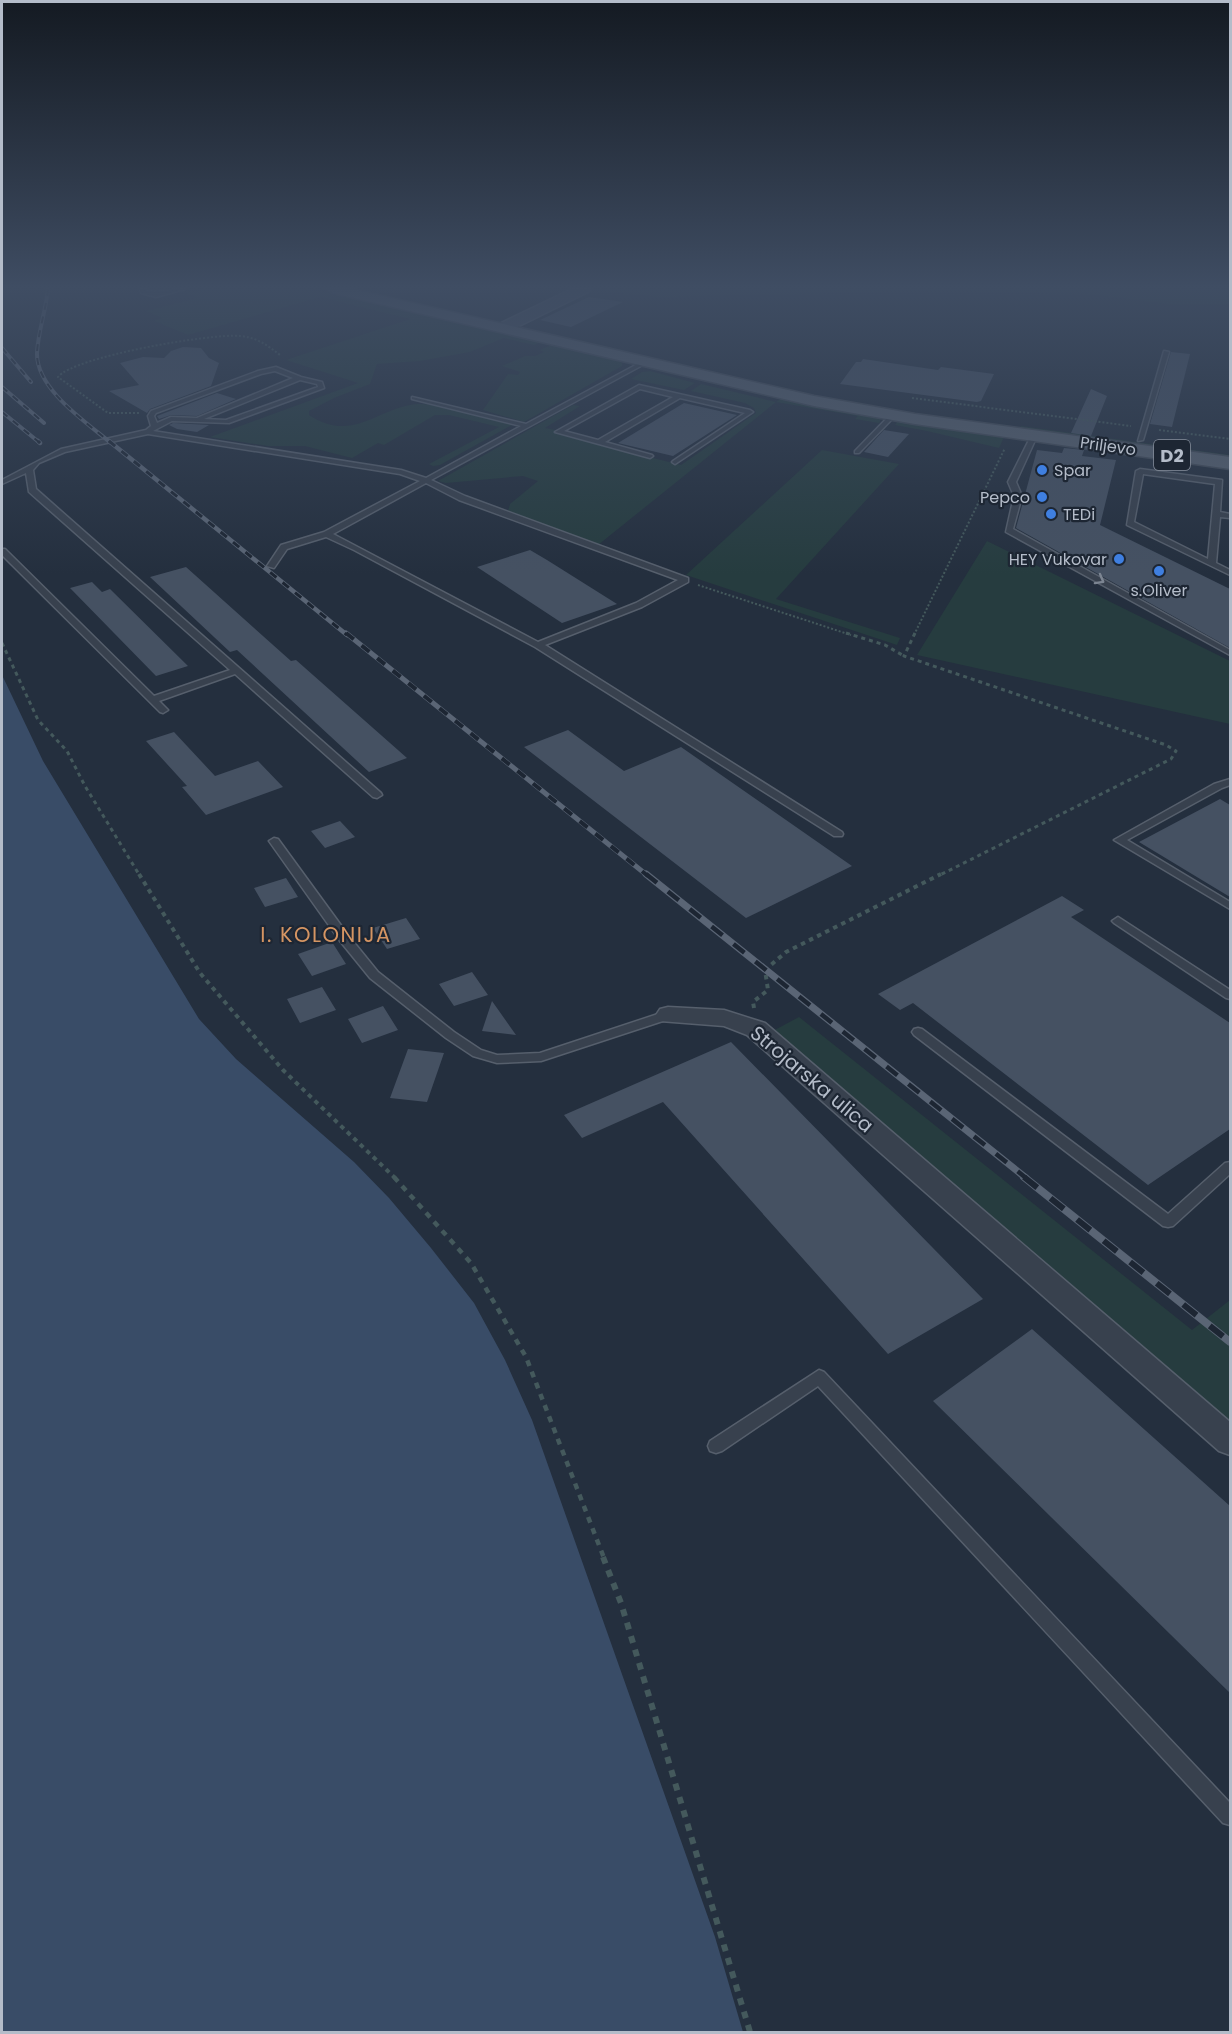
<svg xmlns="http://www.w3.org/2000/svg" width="1232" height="2034" font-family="Poppins,sans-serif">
	<rect width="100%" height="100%" fill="#242f3e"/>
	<!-- green -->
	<path fill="#263c3f" d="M203,289H302L325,292L541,342L534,345L504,338L470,352L420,361L377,364L370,384L334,398L309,411V415C353,444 378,407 418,404C438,403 494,417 512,425L440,465L433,466L429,464L499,427L449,415H435L384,445L378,443L352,458L305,446H268L210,437L358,383L286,360L410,319L320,297L188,335L154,321L162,318L146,311L197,298L187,293Z
		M597,289H1230V304L1177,305L1088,294L923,291L659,297L595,290Z
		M553,344L615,359L622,363V366L524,422L483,410L508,374L518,375L520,372L502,366L525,356H535L544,352L540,350Z
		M650,371L695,383L684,390L631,379L642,372Z
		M701,384L776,402L782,398L882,417L879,423L855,419L858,416L776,402L598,545L508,511L510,504L538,481L523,476L446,483L438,481L573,405L580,406L545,428L555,430L557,434L681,465L756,413L754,408L745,403L691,391Z
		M900,419L1005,435L999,448L927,431L895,425Z
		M1021,426L1230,455V460L1020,431Z
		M822,450L899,464L776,599L900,638L897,645L686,575Z
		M987,541L1230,661V724L917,655Z
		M799,1017L1192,1330L1230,1300V1426L771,1032Z"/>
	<!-- water -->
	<path fill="#394c67" d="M2,675L43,761L199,1019L236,1059L354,1162L389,1198L431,1248L474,1303L505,1360L532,1420L715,1937L743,2032H2Z"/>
	<!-- building -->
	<path fill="#455162" d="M589,297L623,302L571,327L540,320Z
		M183,347L201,348L209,358L219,363L211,386L150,409L147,413L109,391L139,385L120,363L143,357L164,358L171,351Z
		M1171,352L1190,354L1172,427L1150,424Z
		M863,359L938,370L941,367L994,374L981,401L977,402L840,384L856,362H861Z
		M1091,389L1107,396L1091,436L1071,433Z
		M217,393L236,399L197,416L171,415L159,419L157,416Z
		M684,403L737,415L673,456L618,443Z
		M173,423L209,425L197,432L177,429L169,425Z
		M884,430L909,434L888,457L864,452Z
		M1064,448L1084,450L1082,456L1116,460L1100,525L1230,589V648L1016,528L1037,450L1062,453Z
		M530,550L547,560L617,604L562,623L477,567Z
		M186,567L291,661L296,660L407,758L369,772L237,650L230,652L150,577Z
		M92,582L102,592L110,589L188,666L156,676L70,588Z
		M568,730L624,771L681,747L852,866L746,918L524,747Z
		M174,732L215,776L258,761L283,787L206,815L182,787L187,786L146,741Z
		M1220,799L1230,805V897L1139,842Z
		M340,821L355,837L325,848L311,831Z
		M286,878L298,897L265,907L254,888Z
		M1062,896L1084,910L1071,917L1230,1023V1129L1148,1185L913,1003L900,1010L878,994Z
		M406,918L420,939L387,949L373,928Z
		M332,942L346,964L312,976L298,954Z
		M472,972L488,995L454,1006L439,984Z
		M322,987L336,1010L300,1023L287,999Z
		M492,1001L516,1035L482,1031Z
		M383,1006L398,1030L362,1043L348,1019Z
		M731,1042L983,1299L888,1354L663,1102L582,1138L564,1115Z
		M408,1049L444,1053L427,1102L390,1098Z
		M1032,1329L1230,1506V1693L933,1401Z"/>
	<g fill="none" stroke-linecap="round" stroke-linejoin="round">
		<!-- service casing -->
		<g stroke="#565f6c" stroke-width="3">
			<path id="service" d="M140,289H146V291C159,294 171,289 185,289L156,297L141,293Z
				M1164,351L1169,352L1143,440L1138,441Z
				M645,360L650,361L431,480L465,496L688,578V582L642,607L545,645L842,832L843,834L842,836H834L535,647L354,550L326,537L287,549L274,568L267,566L281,545L324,532L420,481L400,474L148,434L65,452L39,463L33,470L36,489L381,793L382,795L377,798L373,797L235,674L159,701L168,710L163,713L160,712L2,555V549H5L154,696L230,670L29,492L26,473L2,484V480L61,449L146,430L151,426L148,416L151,411L258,371L276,367L301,377L322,382L324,388L229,423L172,421L153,431L401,470L426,478L521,426L412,399V397L526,424ZM275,371L293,378L197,418L171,417L157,423L154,416L156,413L261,374ZM300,380L317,384L318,387L226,420L204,419ZM426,483L459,500L678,580L636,603L538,642L333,534Z
				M639,385L750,410L753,412L675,464L672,462L673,461L745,413L680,398L605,442L652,455L653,456L650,458L555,432ZM640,389L673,397L598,440L564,431Z
				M891,414L896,415L859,453H855V451Z
				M1034,434L1037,436L1016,482L1022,496L1013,529L1230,650V655L1006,532L1014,496L1008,482L1031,436Z
				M1140,469L1222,480L1220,512L1230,514V518L1220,517L1216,563L1230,570V575L1127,525L1136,471ZM1143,474L1215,484L1208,559L1134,522Z
				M1230,779V785L1222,788L1127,840L1230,902V909L1114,840L1214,784Z
				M274,838L278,839L348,935L378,972L454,1032L481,1050L497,1055L540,1053L664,1012H672L674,1015L672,1018L541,1061L497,1063L473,1056L446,1038L370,978L340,941L269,841Z
				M1118,917L1230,990V999L1226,998L1114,923L1112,921Z
				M918,1028L922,1029L1168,1214L1225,1163L1230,1162V1174L1173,1226L1168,1227L1163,1226L914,1035L912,1032L914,1029Z
				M819,1370L824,1372L1230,1803V1825L1223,1823L818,1386L722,1451L716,1453L710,1451L708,1446L710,1441Z"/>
		</g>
		<!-- minor casing -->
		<g stroke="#565f6c" stroke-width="3">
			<path id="minor" d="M668,1007L724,1010L765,1023L1230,1422V1455L1219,1451L747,1035L724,1026L660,1021L656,1015L660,1009Z"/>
		</g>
		<!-- secondary casing -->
		<g stroke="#565f6c" stroke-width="3">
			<path id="secondary" d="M572,289H590L588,292L509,331H497L495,328L497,325Z"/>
		</g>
		<!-- primary casing -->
		<g stroke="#414a57" stroke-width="3">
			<path id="primary" d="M326,289H352L814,396L915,414L1230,457V469L915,424L814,406L333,293Z"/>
		</g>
		<!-- path-far4 -->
		<path stroke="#44595c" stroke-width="2" stroke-dasharray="2 2" stroke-linecap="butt" d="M912,398L1131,426
			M139,413H108L58,377C73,357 211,333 240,336C256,337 267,345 280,355
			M1159,430L1230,439
			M698,585L851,635
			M914,635L1005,448"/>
		<!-- path-far3 -->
		<path stroke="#44595c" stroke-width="3" stroke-dasharray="4 4" stroke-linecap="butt" d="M846,633L885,645L904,656
			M915,633L904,656L1166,745L1176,751L1171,759L938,876
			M2,643L38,720L67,751L85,786L140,876"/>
		<!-- path-far2 -->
		<path stroke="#44595c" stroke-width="4" stroke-dasharray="4.5 4.5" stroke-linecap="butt" d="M139,874L200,973L283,1070L395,1178
			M754,1008L753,1002L768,990L765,970L786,952L941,874"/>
		<!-- path-far1 -->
		<path stroke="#44595c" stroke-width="4.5" stroke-dasharray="6 6" stroke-linecap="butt" d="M394,1177L471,1263L526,1357L604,1558"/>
		<!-- path -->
		<path stroke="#44595c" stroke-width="6" stroke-dasharray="7 7" stroke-linecap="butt" d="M603,1557L621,1603L750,2032"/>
		<!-- service -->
		<use href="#service" fill="#38414e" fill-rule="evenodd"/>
		<!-- minor -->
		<use href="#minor" fill="#38414e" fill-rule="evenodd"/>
		<!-- secondary -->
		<use href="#secondary" fill="#465061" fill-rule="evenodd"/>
		<!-- primary -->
		<use href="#primary" fill="#56606e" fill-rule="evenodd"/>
		<!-- rail-far4 casing -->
		<g stroke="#5a6575" stroke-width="4">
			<path id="rail-far4" d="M48,289C46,310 38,332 37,353C36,389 86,422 111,443
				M2,348L31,382
				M2,387L44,423
				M2,412L40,443"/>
		</g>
		<!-- rail-far3 casing -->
		<g stroke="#5a6575" stroke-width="4.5">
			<path id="rail-far3" d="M38,441L40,443
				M109,441L347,635"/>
		</g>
		<!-- rail-far2 casing -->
		<g stroke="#5a6575" stroke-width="5">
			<path id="rail-far2" d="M346,633L648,876"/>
		</g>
		<!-- rail-far1 casing -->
		<g stroke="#5a6575" stroke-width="7">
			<path id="rail-far1" d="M646,874L1026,1178"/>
		</g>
		<!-- rail casing -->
		<g stroke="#5a6575" stroke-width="8">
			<path id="rail" d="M1024,1177L1230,1342"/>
		</g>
		<!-- rail-far4 -->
		<use href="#rail-far4" stroke="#1d2633" stroke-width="2" stroke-dasharray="7" stroke-linecap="butt"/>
		<!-- rail-far3 -->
		<use href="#rail-far3" stroke="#1d2633" stroke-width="3" stroke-dasharray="8" stroke-linecap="butt"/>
		<!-- rail-far2 -->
		<use href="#rail-far2" stroke="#1d2633" stroke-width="4" stroke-dasharray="10" stroke-linecap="butt"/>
		<!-- rail-far1 -->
		<use href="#rail-far1" stroke="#1d2633" stroke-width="4.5" stroke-dasharray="14" stroke-linecap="butt"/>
		<!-- rail -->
		<use href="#rail" stroke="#1d2633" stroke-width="6" stroke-dasharray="17" stroke-linecap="butt"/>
	</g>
	<!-- one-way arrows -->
	<defs><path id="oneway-chevron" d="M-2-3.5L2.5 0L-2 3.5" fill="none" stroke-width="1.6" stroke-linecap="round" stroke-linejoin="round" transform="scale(1.5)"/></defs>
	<use stroke="#7c8592" href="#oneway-chevron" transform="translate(1100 580) rotate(29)"/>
	<!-- sky -->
	<linearGradient id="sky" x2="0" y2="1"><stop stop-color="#141a22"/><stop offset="0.5" stop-color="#3f4d63"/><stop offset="1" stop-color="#3f4d63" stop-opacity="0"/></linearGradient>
	<rect width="1232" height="574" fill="url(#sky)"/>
	<!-- markers -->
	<g fill="#3f7fe0" stroke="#1d2633" stroke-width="2">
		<circle cx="1042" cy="470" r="6"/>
		<circle cx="1042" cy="497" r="6"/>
		<circle cx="1051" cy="514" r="6"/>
		<circle cx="1119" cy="559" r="6"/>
		<circle cx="1159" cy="571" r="6"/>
	</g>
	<g text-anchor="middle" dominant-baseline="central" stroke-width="4.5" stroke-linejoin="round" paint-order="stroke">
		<!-- far-street labels -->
		<g font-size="16" fill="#b4bcc9" stroke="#1d2633">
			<text transform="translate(1108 446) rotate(8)">Priljevo</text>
		</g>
		<!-- far-poi labels -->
		<g font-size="16" fill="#b4bcc9" stroke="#1d2633" text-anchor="start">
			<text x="1054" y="470">Spar</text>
			<text x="1030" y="497" text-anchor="end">Pepco</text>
			<text x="1063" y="514">TEDi</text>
			<text x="1107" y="559" text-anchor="end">HEY Vukovar</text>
			<text x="1159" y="590" text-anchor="middle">s.Oliver</text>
		</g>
		<!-- shield labels -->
		<rect fill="#1d2633" stroke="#878f9c" stroke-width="1.5" x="1154" y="440" width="36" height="30" rx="4.5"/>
		<g font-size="18" font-weight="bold" fill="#b4bcc9">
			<text x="1172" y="455">D2</text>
		</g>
		<!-- street labels -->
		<g font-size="20" fill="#b4bcc9" stroke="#1d2633">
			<text transform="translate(812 1079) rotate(40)">Strojarska ulica</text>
		</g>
		<!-- neighbourhood labels -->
		<g font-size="21" letter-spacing="1.5" fill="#d59563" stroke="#1d2633">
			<text x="326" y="934">I. KOLONIJA</text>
		</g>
	</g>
	<!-- border -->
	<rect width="1232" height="2034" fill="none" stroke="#b4bcc9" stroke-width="6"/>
</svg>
